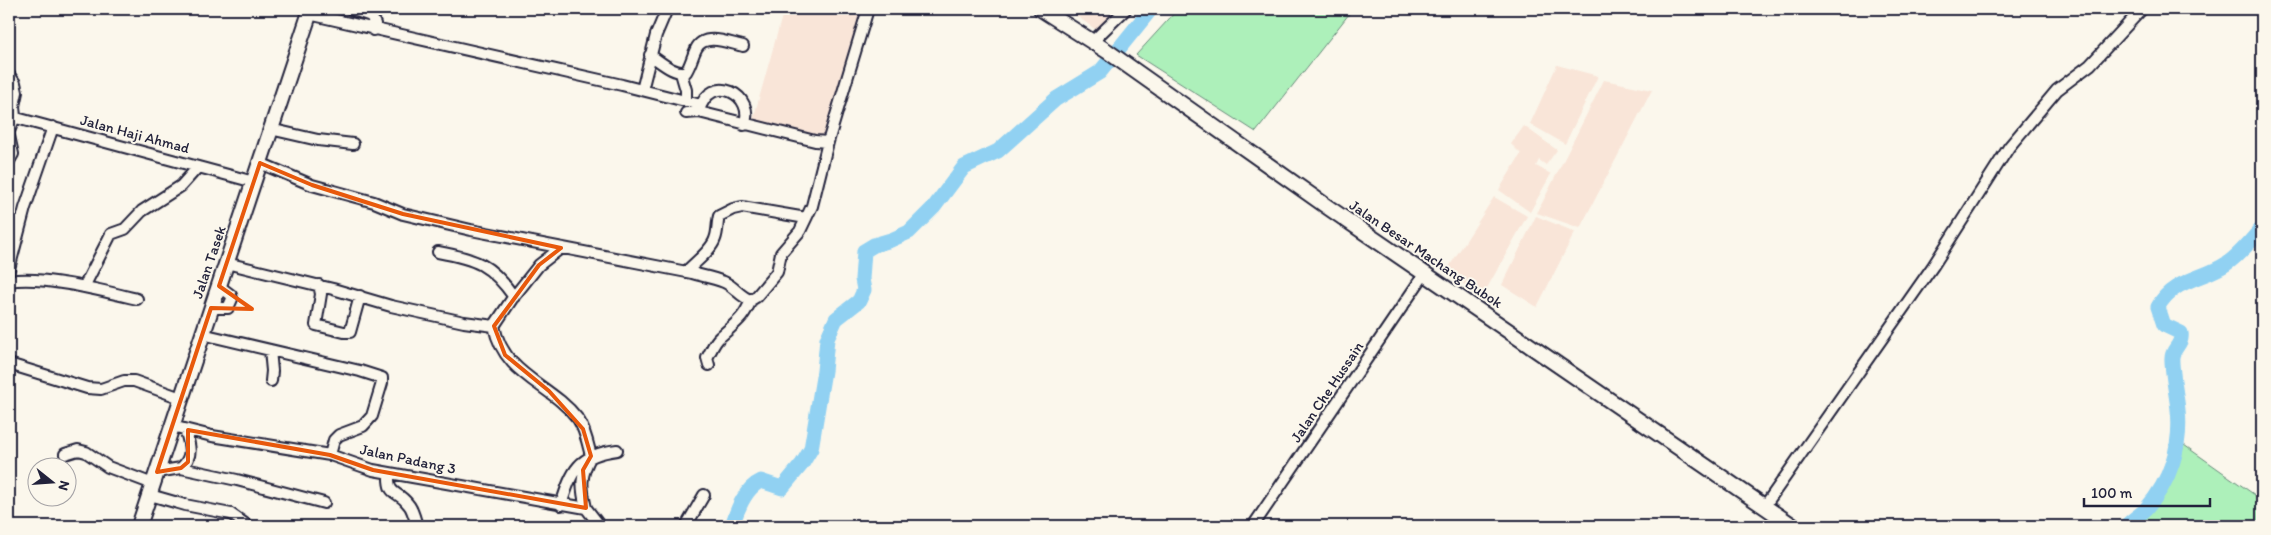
<svg xmlns="http://www.w3.org/2000/svg" width="2271" height="535" font-family="Itim,sans-serif">
	<rect width="100%" height="100%" fill="#fbf7ec"/>
	<filter id="ink" filterUnits="userSpaceOnUse"><feTurbulence type="fractalNoise" baseFrequency=".02" numOctaves="2"/><feDisplacementMap in="SourceGraphic" scale="10" xChannelSelector="R" yChannelSelector="G"/><feConvolveMatrix kernelMatrix="1 2 1 2 8 2 1 2 1" color-interpolation-filters="sRGB"/></filter>
	<g filter="url(#ink)">
		<!-- built -->
		<path fill="#f9e5d8" d="M784,9H864L828,132L821,137L753,120Z
			M1067,9H1124L1099,32Z
			M1557,65L1598,76L1565,144L1530,124Z
			M1604,80L1652,90L1580,228L1537,213Z
			M1524,126L1557,150L1546,165L1539,160L1536,166L1551,174L1530,212L1499,190L1521,154L1511,144Z
			M1494,197L1527,216L1481,299L1447,270Z
			M1536,216L1575,232L1537,307L1502,285Z"/>
		<!-- green -->
		<path fill="#adf0ba" stroke="#68897a" d="M1178,9H1353L1256,132L1136,55Z
			M2184,445L2262,500V526H2136C2164,503 2172,479 2184,445Z"/>
		<g fill="none" stroke-linecap="round" stroke-linejoin="round">
			<!-- river -->
			<path stroke="#91d1f2" stroke-width="15" d="M732,526C737,510 745,488 761,481L782,488L802,464L811,449L824,371L827,339L836,319L859,301L864,290L862,279L864,251L874,245L891,240L909,232L934,207L964,167L998,151L1056,99L1100,72L1151,9
				M2126,526C2132,520 2140,515 2146,509C2170,482 2182,446 2178,410C2177,397 2171,369 2172,357C2173,348 2183,344 2181,333L2164,325L2158,307C2171,280 2204,279 2226,264C2240,255 2251,240 2262,228"/>
			<!-- minor casing -->
			<g stroke="#22223b" stroke-width="14">
				<path id="minor" d="M351,9L371,16L375,24L373,30
					M309,14L622,85L701,105
					M1093,41L1126,9
					M650,55C661,62 673,74 686,72C691,64 692,57 696,49C704,32 729,43 743,46
					M681,73L686,90V101
					M9,75L15,83L17,92L14,106L15,117L9,131
					M642,90L656,35L667,9
					M699,111C711,70 757,96 744,125
					M686,113L699,112L815,141L828,142
					M9,116L254,182
					M270,129L318,140L353,144
					M9,136L13,154L9,161
					M260,163L312,185L374,202L403,214L471,230L692,273C703,276 714,278 724,282C734,286 741,298 751,300
					M9,220L21,222
					M438,252C476,259 491,264 514,297
					M226,263L333,289L391,306L464,322L494,326L512,299L539,265L561,248
					M9,269L25,208L53,127
					M686,272C694,263 711,251 715,239C718,232 717,223 719,216L733,209L742,207L806,218
					M9,281C42,275 104,291 137,299
					M319,285L321,294L316,325L344,332H350L360,296
					M84,287L111,234L125,229L142,211L181,186L198,167
					M211,308H228L232,299L231,295L219,286
					M494,326C504,376 550,383 578,419C585,429 588,444 591,456C580,475 581,487 586,508
					M202,334L360,371L382,378V383L372,416L363,426L339,435L334,440L330,455
					M270,350L272,371L271,381
					M9,364L87,388L101,389L124,381H134L181,398
					M709,365L707,358C711,351 714,342 720,337C735,323 743,320 751,300L756,297L777,272L781,253L800,231L812,206L828,142L868,9
					M172,426L212,436L330,455L373,470L586,508L600,526
					M65,454L78,450L86,452L108,467L153,484
					M181,468C194,456 190,445 185,429
					M157,472L181,468L237,480L324,503
					M389,473C388,498 397,489 408,504C413,509 415,520 417,526
					M150,495L185,505L231,514L248,526
					M561,505C572,470 578,455 617,450
					M1764,507L1933,266L2009,147L2057,90L2090,65L2142,9
					M686,526L704,495
					M1253,526L1425,273"/>
			</g>
			<!-- secondary casing -->
			<g stroke="#22223b" stroke-width="18">
				<path id="secondary" d="M1041,9L1107,51L1329,208L1793,526
					M139,526L311,9"/>
			</g>
			<!-- minor -->
			<use href="#minor" stroke="#fbf7ec" stroke-width="10"/>
			<!-- secondary -->
			<use href="#secondary" stroke="#fbf7ec" stroke-width="14"/>
		</g>
	</g>
	<!-- marked area -->
	<path fill="none" stroke="#e8590c" stroke-width="4" stroke-linejoin="round" d="M260,163L312,185L403,214L561,248L539,265L494,326L505,355L549,391L583,429L591,456L583,470L586,508L373,470L330,455L188,430V462L181,468L157,472L211,308L252,309L219,286Z"/>
	<g text-anchor="middle" dominant-baseline="central" stroke-width="4" stroke-linejoin="round" paint-order="stroke">
		<!-- street labels -->
		<g font-size="15" fill="#22223b" stroke="#fbf7ec">
			<text transform="translate(135 134) rotate(15)">Jalan Haji Ahmad</text>
			<text transform="translate(1426 254) rotate(34)">Jalan Besar Machang Bubok</text>
			<text transform="translate(209 262) rotate(-71)">Jalan Tasek</text>
			<text transform="translate(1327 392) rotate(-56)">Jalan Che Hussain</text>
			<text transform="translate(408 459) rotate(12)">Jalan Padang 3</text>
		</g>
	</g>
	<!-- margin -->
	<rect width="2271" height="535" fill="none" stroke="#fbf7ec" stroke-width="30"/>
	<rect x="15" y="15" width="2241" height="505" fill="none" stroke="#22223b" stroke-width="2" filter="url(#ink)"/>
	<!-- north arrow -->
	<g transform="translate(52 482) rotate(107)"><circle r="24" fill="#fbf7ec" stroke="#a4a2a5"/>
	<path d="M0-4L9 19L0 12L-9 19Z" fill="#22223b"/>
	<text y="-8" font-size="14" font-weight="bold" text-anchor="middle" fill="#22223b">N</text>
	</g>
	<!-- scale -->
	<path d="M2084 498v8h126v-8" fill="none" stroke="#22223b" stroke-width="2.5"/>
	<text x="2091" y="498" font-size="15" fill="#22223b" stroke="#fbf7ec" stroke-width="4" paint-order="stroke">100 m</text>
</svg>
